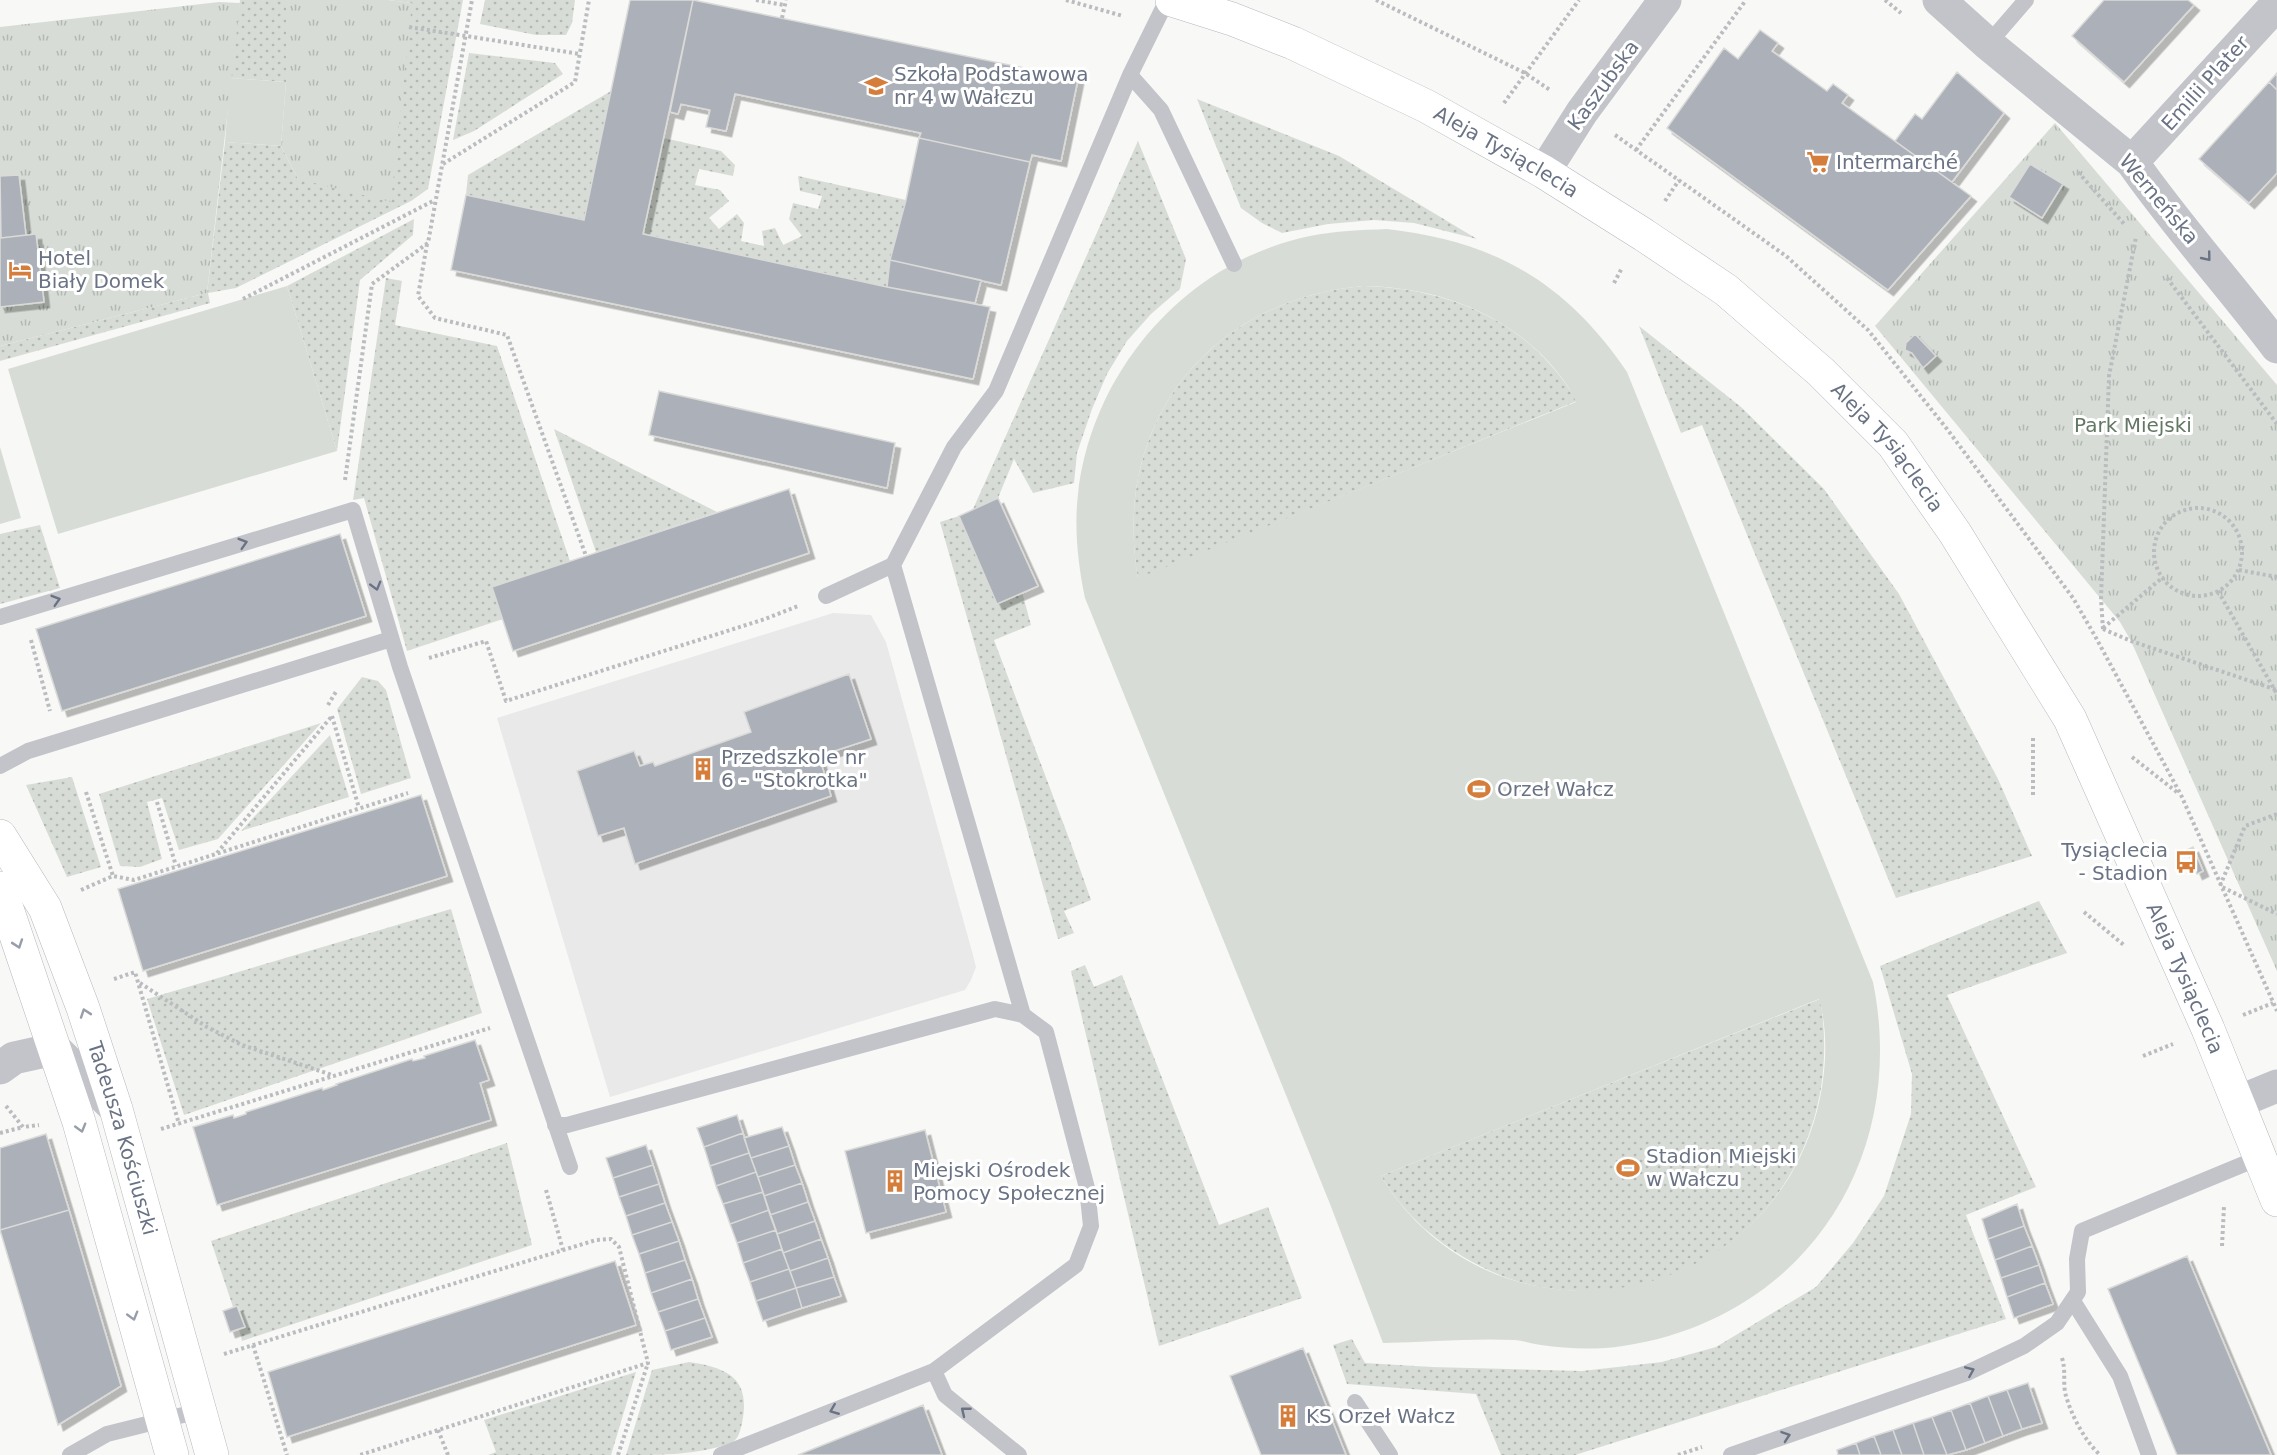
<svg xmlns="http://www.w3.org/2000/svg" width="2277" height="1455" font-family="'DejaVu Sans',sans-serif">
	<defs>
		<pattern id="grass-dots" width="8" height="8" patternUnits="userSpaceOnUse" patternTransform="scale(1.5)"><rect width="8" height="8" fill="#d7ddd6"/><path d="M2 2h.1M6 6h.1" fill="none" stroke="#b2b8b3" stroke-width="1.8" stroke-linecap="round"/></pattern>
		<pattern id="park-tufts" width="24" height="20" patternUnits="userSpaceOnUse" patternTransform="scale(1.5)"><rect width="24" height="20" fill="#d7ddd6"/><path d="M3 7l-1-3M5 7V3M7 7l1-3M15 17l-1-3M17 17v-4M19 17l1-3" fill="none" stroke="#b2b8b3"/></pattern>
		<filter id="shadow"><feDropShadow dx="5.5" dy="5.5" stdDeviation="0" flood-color="#0004"/></filter>
	</defs>
	<rect width="100%" height="100%" fill="#f8f8f6"/>
	<!-- built -->
	<path fill="#e9e9e9" d="M833,613L871,615L886,642L973,955L976,967L971,980L965,990L610,1097L497,718Z"/>
	<!-- grass -->
	<path fill="url(#grass-dots)" d="M240,0H286V82L230,78Z
		M388,0H463L428,189L411,201L236,288L208,293L210,303L0,361V346L207,293L225,142L281,146L298,179L412,3Z
		M485,0H575L572,23L566,35H536L480,24Z
		M469,53L555,63L563,74L474,131L453,140Z
		M611,91L584,220L466,195L468,175Z
		M1197,99L1339,156L1477,239L1414,223L1374,220L1328,224L1282,233L1262,223L1241,208Z
		M664,138L721,151L735,165L733,176L699,169L695,185L720,190L729,201L709,218L719,229L737,214L744,223L741,241L764,246L762,231L775,228L783,245L802,236L789,219L793,203L818,209L822,196L800,191L798,176L906,200L887,287L643,234Z
		M1138,141L1186,259L1180,289L1151,314L1127,341L1107,374L1092,409L1077,453L1074,483L1033,493L1014,459L998,498L973,509Z
		M414,219L413,235L360,280L337,451L287,286Z
		M386,278L402,281L395,325L497,346L570,561L493,587L503,619L407,651L364,498L353,500Z
		M1363,286C1452,288 1531,323 1577,401L1138,579C1111,425 1208,300 1363,286Z
		M1639,326L1741,407L1824,489L1899,594L1998,779L2032,856L1896,898L1702,425L1681,433Z
		M554,429L717,512L596,552Z
		M959,516L997,603L1022,592L1031,625L994,640L1070,841L1091,900L1064,911L1074,933L1058,939L940,522Z
		M40,525L60,588L0,604V534Z
		M362,677L378,681L386,690L411,778L361,794L337,709Z
		M321,723L218,839L179,850L162,798L147,802L162,859L140,867L120,866L99,794Z
		M330,735L349,797L241,831Z
		M72,777L101,867L67,877L26,785Z
		M2039,901L2067,953L1947,995L2036,1187L1966,1215L2006,1319L1575,1455H1501L1476,1394L1347,1384L1333,1345L1352,1339L1365,1363L1432,1367L1582,1371L1662,1362L1716,1347L1816,1287L1853,1243L1884,1196L1911,1114L1912,1074L1880,966Z
		M451,909L482,1013L184,1115L147,999Z
		M1085,965L1094,987L1122,975L1219,1225L1268,1207L1302,1298L1159,1346L1071,971Z
		M1820,999C1844,1134 1764,1264 1625,1288C1576,1296 1524,1289 1480,1266C1439,1245 1405,1216 1381,1176Z
		M507,1143L532,1245L242,1341L239,1329L245,1326L238,1306L233,1307L211,1241Z
		M689,1362C729,1368 751,1379 742,1423C740,1431 739,1439 731,1443C698,1455 662,1455 626,1455L652,1370Z
		M636,1372L611,1455H488L496,1452L484,1420Z"/>
	<!-- park -->
	<path fill="url(#park-tufts)" d="M286,0H388L412,3L391,202L298,179L281,146L286,82Z
		M219,2L240,3L207,293L0,346V307L44,301L36,234L26,235L19,175L0,176V27Z
		M2055,123L2277,385V971L2131,641L2120,622L1875,326Z"/>
	<!-- garden -->
	<path fill="#d7ddd6" fill-rule="evenodd" d="M230,78L286,82L281,146L225,142Z
		M1387,229C1494,241 1566,282 1627,372L1873,982C1909,1159 1804,1319 1623,1346C1597,1350 1567,1349 1541,1345C1532,1344 1524,1341 1515,1340C1471,1338 1427,1342 1383,1343L1330,1204L1085,598C1078,564 1074,529 1078,494C1092,370 1187,261 1310,236C1335,231 1361,230 1387,229ZM1363,286C1431,287 1495,308 1544,357C1557,371 1569,385 1576,402L1138,578C1111,424 1209,300 1363,286ZM1819,999C1829,1034 1826,1076 1817,1111C1764,1315 1491,1357 1381,1176Z
		M287,286L337,451L58,534L8,369Z
		M0,447L21,518L0,524Z"/>
	<!-- building -->
	<path fill="#acb0b8" stroke="#dadad8" stroke-width="1.5" filter="url(#shadow)" d="M630,0H693L643,234L887,287L990,307L973,379L451,270L466,195L584,220Z
		M693,0L1078,79L1061,161L1032,155L1030,162L919,138L921,133L735,94L726,131L706,127L710,110L681,104L678,114L670,112Z
		M2104,0H2188L2194,5L2124,82L2072,36Z
		M1760,30L1778,43L1772,51L1827,91L1833,84L1848,95L1842,103L1971,196L1888,290L1667,128L1724,48L1738,59Z
		M1957,72L2004,113L1952,182L1895,141L1915,114L1922,119Z
		M2277,73V90L2269,82Z
		M2269,82L2277,90V173L2249,203L2199,159Z
		M919,138L1030,162L1001,285L890,260L906,200Z
		M2030,164L2063,184L2042,218L2009,197Z
		M19,175L26,235L1,238L0,176Z
		M0,231L1,238L36,234L44,302L0,307Z
		M890,260L981,280L975,303L887,287Z
		M1915,334L1936,356L1923,368L1912,353L1905,350L1906,343Z
		M659,391L895,443L887,488L649,435Z
		M789,489L809,553L513,651L492,587Z
		M998,498L1038,586L997,604L959,516Z
		M340,534L366,616L62,711L36,629Z
		M849,674L871,739L819,756L831,796L635,864L624,828L598,836L577,771L634,751L640,766L653,762L655,766L751,732L744,712Z
		M421,795L447,876L143,971L118,889Z
		M2193,847L2203,871L2197,874L2187,850Z
		M475,1040L489,1080L480,1083L491,1120L217,1205L193,1127L233,1115L234,1118L246,1114V1112L322,1088L323,1090L337,1085L336,1084L412,1059L413,1061L425,1058L424,1056Z
		M737,1115L743,1133L704,1147L697,1128Z
		M782,1127L789,1146L751,1158L744,1138Z
		M925,1130L946,1212L866,1233L845,1151Z
		M743,1133L749,1153L710,1166L704,1147Z
		M46,1134L69,1210L0,1230V1148Z
		M646,1145L653,1165L613,1178L606,1158Z
		M789,1146L795,1165L758,1177L751,1158Z
		M749,1153L756,1172L716,1186L710,1166Z
		M653,1165L659,1184L619,1197L613,1178Z
		M795,1165L802,1183L764,1196L758,1177Z
		M756,1172L763,1192L723,1204L716,1186Z
		M802,1183L808,1202L770,1215L764,1196Z
		M659,1184L665,1203L626,1216L619,1197Z
		M763,1192L769,1210L730,1224L723,1204Z
		M808,1202L815,1221L777,1234L770,1215Z
		M665,1203L672,1222L632,1235L626,1216Z
		M2017,1204L2024,1226L1988,1239L1982,1219Z
		M69,1210L121,1386L58,1425L0,1230Z
		M769,1210L776,1230L737,1243L730,1224Z
		M815,1221L821,1239L783,1253L777,1234Z
		M672,1222L679,1241L639,1254L632,1235Z
		M2024,1226L2032,1246L1995,1260L1988,1239Z
		M776,1230L782,1249L743,1263L737,1243Z
		M821,1239L828,1258L790,1271L783,1253Z
		M679,1241L685,1260L645,1273L639,1254Z
		M2032,1246L2039,1265L2001,1278L1995,1260Z
		M782,1249L789,1269L750,1282L743,1263Z
		M2187,1256L2271,1455H2177L2108,1289Z
		M828,1258L834,1277L796,1288L790,1271Z
		M685,1260L692,1279L651,1293L645,1273Z
		M615,1261L636,1325L287,1437L268,1372Z
		M2039,1265L2045,1283L2007,1297L2001,1278Z
		M789,1269L796,1288L756,1301L750,1282Z
		M834,1277L841,1296L802,1308L796,1288Z
		M692,1279L698,1299L658,1312L651,1293Z
		M2045,1283L2053,1304L2014,1318L2007,1297Z
		M796,1288L802,1308L763,1321L756,1301Z
		M698,1299L705,1318L665,1331L658,1312Z
		M237,1306L245,1327L230,1332L223,1311Z
		M705,1318L712,1337L671,1350L665,1331Z
		M1303,1348L1346,1455H1261L1230,1376Z
		M2028,1383L2042,1423L2022,1429L2007,1390Z
		M2007,1390L2022,1429L2003,1436L1988,1396Z
		M1988,1396L2003,1436L1985,1443L1970,1403Z
		M1970,1403L1985,1443L1966,1450L1951,1410Z
		M923,1405L942,1455H798Z
		M1951,1410L1966,1450L1947,1455L1932,1417Z
		M1932,1417L1947,1455H1924L1913,1423Z
		M1913,1423L1924,1455H1902L1893,1430Z
		M1893,1430L1902,1455H1881L1874,1436Z
		M1874,1436L1881,1455H1860L1856,1443Z
		M1856,1443L1860,1455H1838L1837,1450Z"/>
	<g fill="none" stroke-linecap="round" stroke-linejoin="round">
		<!-- secondary casing -->
		<g stroke="#b5b8bd" stroke-width="34">
			<g id="secondary">
				<path id="s1" d="M1172,0L1232,19L1293,43L1426,106L1544,172L1644,235L1726,290L1821,372L1893,444L1955,533L2070,719L2208,1029L2277,1200"/>
			</g>
		</g>
		<!-- primary casing -->
		<g stroke="#b6b8bd" stroke-width="34">
			<g id="primary">
				<path id="s2" d="M0,836L45,908L83,1008L116,1109L212,1455"/>
				<path d="M0,888L79,1122L172,1455"/>
			</g>
		</g>
		<!-- path -->
		<path stroke="#babcbf" stroke-width="4" stroke-dasharray="3 3" stroke-linecap="butt" d="M756,0L784,5
			M1066,0L1123,16
			M1376,0L1525,73L1550,90
			M1885,0L1901,13
			M782,18L786,0
			M409,27L580,54
			M1504,103L1579,0
			M1615,135L1786,256L1868,330L1947,429L2073,598L2095,636L2181,795L2277,1011
			M1636,150L1746,0
			M443,164L575,82L589,0
			M2078,172L2125,225
			M1665,201L1679,180
			M427,244L418,296L435,318L507,335L586,556
			M2167,278L2277,424
			M1614,283L1622,268
			M243,299L435,200
			M345,480L372,284L428,243L472,0
			M2154 552a44 44 0 1 1 88 0a44 44 0 1 1-88 0Z
			M2239,570L2277,577
			M2218,591L2277,694
			M2103,628L2162,578
			M2103,629L2101,599L2109,376L2136,237
			M2103,629L2131,641L2277,690
			M31,640L50,711
			M429,658L486,641L506,701L765,619L798,606
			M328,705L337,690
			M332,716L359,808
			M2033,738V795
			M2132,757L2178,793
			M86,792L113,876
			M157,802L176,866
			M2277,814L2245,826L2220,886L2277,914
			M217,853L332,716
			M81,890L113,876L134,880L408,793
			M2084,912L2125,946
			M114,979L135,972L179,1124
			M140,983L207,1027L242,1045L335,1076
			M2243,1015L2273,1003
			M2143,1056L2173,1044
			M6,1106L23,1127L39,1125
			M161,1129L490,1028
			M0,1133L23,1127
			M546,1190L563,1250
			M2222,1246L2224,1206
			M253,1345L287,1455
			M224,1354L596,1240L611,1239L619,1247L648,1363L360,1455
			M2062,1358C2066,1371 2063,1380 2065,1392C2070,1413 2084,1440 2100,1455
			M438,1430L448,1455
			M618,1455L648,1363
			M1678,1455L1702,1447"/>
		<!-- lane -->
		<path stroke="#c2c4c9" stroke-width="16" d="M1988,44L2026,0
			M1130,75L1161,110L1234,264
			M893,565L1023,1015
			M826,596L893,565L954,447L996,391L1130,75L1167,0
			M0,617L353,510L400,667L570,1167
			M0,766L28,751L391,639
			M555,1125H567L995,1009L1023,1015L1046,1032L1087,1188L1091,1226L1076,1265L934,1371L721,1455
			M2073,1301L2120,1376L2149,1455
			M934,1371L945,1395L1019,1455
			M1355,1402L1390,1455
			M70,1455L107,1434L199,1411
			M1731,1455L1967,1373L2024,1346L2057,1323L2078,1292L2077,1259L2082,1231L2261,1157"/>
		<!-- street -->
		<path stroke="#c2c4c9" stroke-width="33" d="M1939,0L1988,44L2132,162C2177,226 2230,285 2277,347
			M2132,162L2277,4
			M1544,172L1582,112L1665,0
			M0,1068L14,1058L55,1049L116,1109
			M2238,1102L2277,1086"/>
		<!-- secondary -->
		<use href="#secondary" stroke="#fff" stroke-width="33"/>
		<!-- primary -->
		<use href="#primary" stroke="#fff" stroke-width="33"/>
	</g>
	<!-- one-way arrows -->
	<defs><path id="oneway-chevron" d="M-2-3.5L2.5 0L-2 3.5" fill="none" stroke-width="1.6" stroke-linecap="round" stroke-linejoin="round" transform="scale(1.5)"/></defs>
	<g stroke="#6a7384">
		<use href="#oneway-chevron" transform="translate(2207 257) rotate(51)"/>
		<use href="#oneway-chevron" transform="translate(243 543) rotate(-17)"/>
		<use href="#oneway-chevron" transform="translate(376 586) rotate(74)"/>
		<use href="#oneway-chevron" transform="translate(56 600) rotate(-17)"/>
		<use href="#oneway-chevron" transform="translate(1970 1371) rotate(-23)"/>
		<use href="#oneway-chevron" transform="translate(834 1410) rotate(158)"/>
		<use href="#oneway-chevron" transform="translate(965 1411) rotate(-141)"/>
		<use href="#oneway-chevron" transform="translate(1786 1436) rotate(-19)"/>
	</g>
	<g stroke="#979da9">
		<use href="#oneway-chevron" transform="translate(18 944) rotate(71)"/>
		<use href="#oneway-chevron" transform="translate(85 1013) rotate(-109)"/>
		<use href="#oneway-chevron" transform="translate(81 1128) rotate(74)"/>
		<use href="#oneway-chevron" transform="translate(133 1316) rotate(74)"/>
	</g>
	<!-- icons -->
	<defs>
		<g id="school-bare" transform="scale(1.8)"><path d="M0-5L7-2L0 1L-7-2ZM-4 1L0 2.5L4 1V4Q0 6-4 4Z" fill="#d57d3a" stroke="#fff" stroke-width="2.5" paint-order="stroke"/></g>
		<g id="supermarket-bare" transform="scale(1.8)"><path d="M-6-5.5h2.5l.6 2H6L4.5 2H-2.5L-4.4-4H-6ZM-1.5 3.2a1.3 1.3 0 1 0 .1 0ZM3 3.2a1.3 1.3 0 1 0 .1 0Z" fill="#d57d3a" stroke="#fff" stroke-width="2.5" paint-order="stroke"/></g>
		<g id="hotel-bare" transform="scale(1.8)"><path d="M-6-4.5h1.5V1H6V5H4.5V3h-9V5H-6ZM-4 0a1.8 1.8 0 1 1 3.6 0ZM.5 0V-2.5h3Q6-2.5 6 0Z" fill="#d57d3a" stroke="#fff" stroke-width="2.5" paint-order="stroke"/></g>
		<g id="building-bare" transform="scale(1.8)"><path d="M-4-6H4V6H1V3H-1V6H-4ZM-2.5-4.3h1.7v1.8h-1.7ZM.8-4.3h1.7v1.8H.8ZM-2.5-1h1.7V.8h-1.7ZM.8-1h1.7V.8H.8Z" fill="#d57d3a" stroke="#fff" stroke-width="2.5" paint-order="stroke"/></g>
		<g id="stadium-bare" transform="scale(1.8)"><path d="M0-5a6.5 5 0 1 0 0 10a6.5 5 0 1 0 0-10ZM-3.5-1.8h7v3.6h-7Z" fill="#d57d3a" stroke="#fff" stroke-width="2.5" paint-order="stroke"/></g>
		<g id="bus-bare" transform="scale(1.8)"><path d="M-5-6H5V4H4V6H2V4H-2V6H-4V4H-5ZM-3.5-4V0h7V-4ZM-3.5 1.2v1.5H-2V1.2ZM2 1.2v1.5H3.5V1.2Z" fill="#d57d3a" stroke="#fff" stroke-width="2.5" paint-order="stroke"/></g>
	</defs>
	<g fill-rule="evenodd">
		<use href="#school-bare" x="876" y="86"/>
		<use href="#supermarket-bare" x="1818" y="162"/>
		<use href="#hotel-bare" x="20" y="270"/>
		<use href="#building-bare" x="703" y="769"/>
		<use href="#stadium-bare" x="1479" y="789"/>
		<use href="#bus-bare" x="2186" y="862"/>
		<use href="#stadium-bare" x="1628" y="1168"/>
		<use href="#building-bare" x="895" y="1181"/>
		<use href="#building-bare" x="1288" y="1416"/>
	</g>
	<g text-anchor="middle" dominant-baseline="central" stroke-width="6" stroke-linejoin="round" paint-order="stroke">
		<!-- poi labels -->
		<g font-size="20" fill="#6a7384" stroke="#fff" text-anchor="start">
			<text x="894" y="74">Szkoła Podstawowa<tspan x="894" dy="23">nr 4 w Wałczu</tspan></text>
			<text x="1836" y="162">Intermarché</text>
			<text x="38" y="258">Hotel<tspan x="38" dy="23">Biały Domek</tspan></text>
			<text x="721" y="757">Przedszkole nr<tspan x="721" dy="23">6 - "Stokrotka"</tspan></text>
			<text x="1497" y="789">Orzeł Wałcz</text>
			<text x="2168" y="850" text-anchor="end">Tysiąclecia<tspan x="2168" dy="23">- Stadion</tspan></text>
			<text x="1646" y="1156">Stadion Miejski<tspan x="1646" dy="23">w Wałczu</tspan></text>
			<text x="913" y="1170">Miejski Ośrodek<tspan x="913" dy="23">Pomocy Społecznej</tspan></text>
			<text x="1306" y="1416">KS Orzeł Wałcz</text>
		</g>
		<!-- street labels -->
		<g font-size="20" fill="#6a7384" stroke="#fff">
			<text transform="translate(2205 83) rotate(-48)">Emilii Plater</text>
			<text transform="translate(1603 85) rotate(-54)">Kaszubska</text>
			<text stroke="none"><textPath href="#s1" startOffset="368">Aleja Tysiąclecia</textPath></text>
			<text transform="translate(2159 199) rotate(50)">Werneńska</text>
			<text stroke="none"><textPath href="#s1" startOffset="854">Aleja Tysiąclecia</textPath></text>
			<text stroke="none"><textPath href="#s1" startOffset="1466">Aleja Tysiąclecia</textPath></text>
			<text stroke="none"><textPath href="#s2" startOffset="328">Tadeusza Kościuszki</textPath></text>
		</g>
		<!-- park labels -->
		<g font-size="20" fill="#647764" stroke="#fff">
			<text x="2133" y="425">Park Miejski</text>
		</g>
	</g>
</svg>
